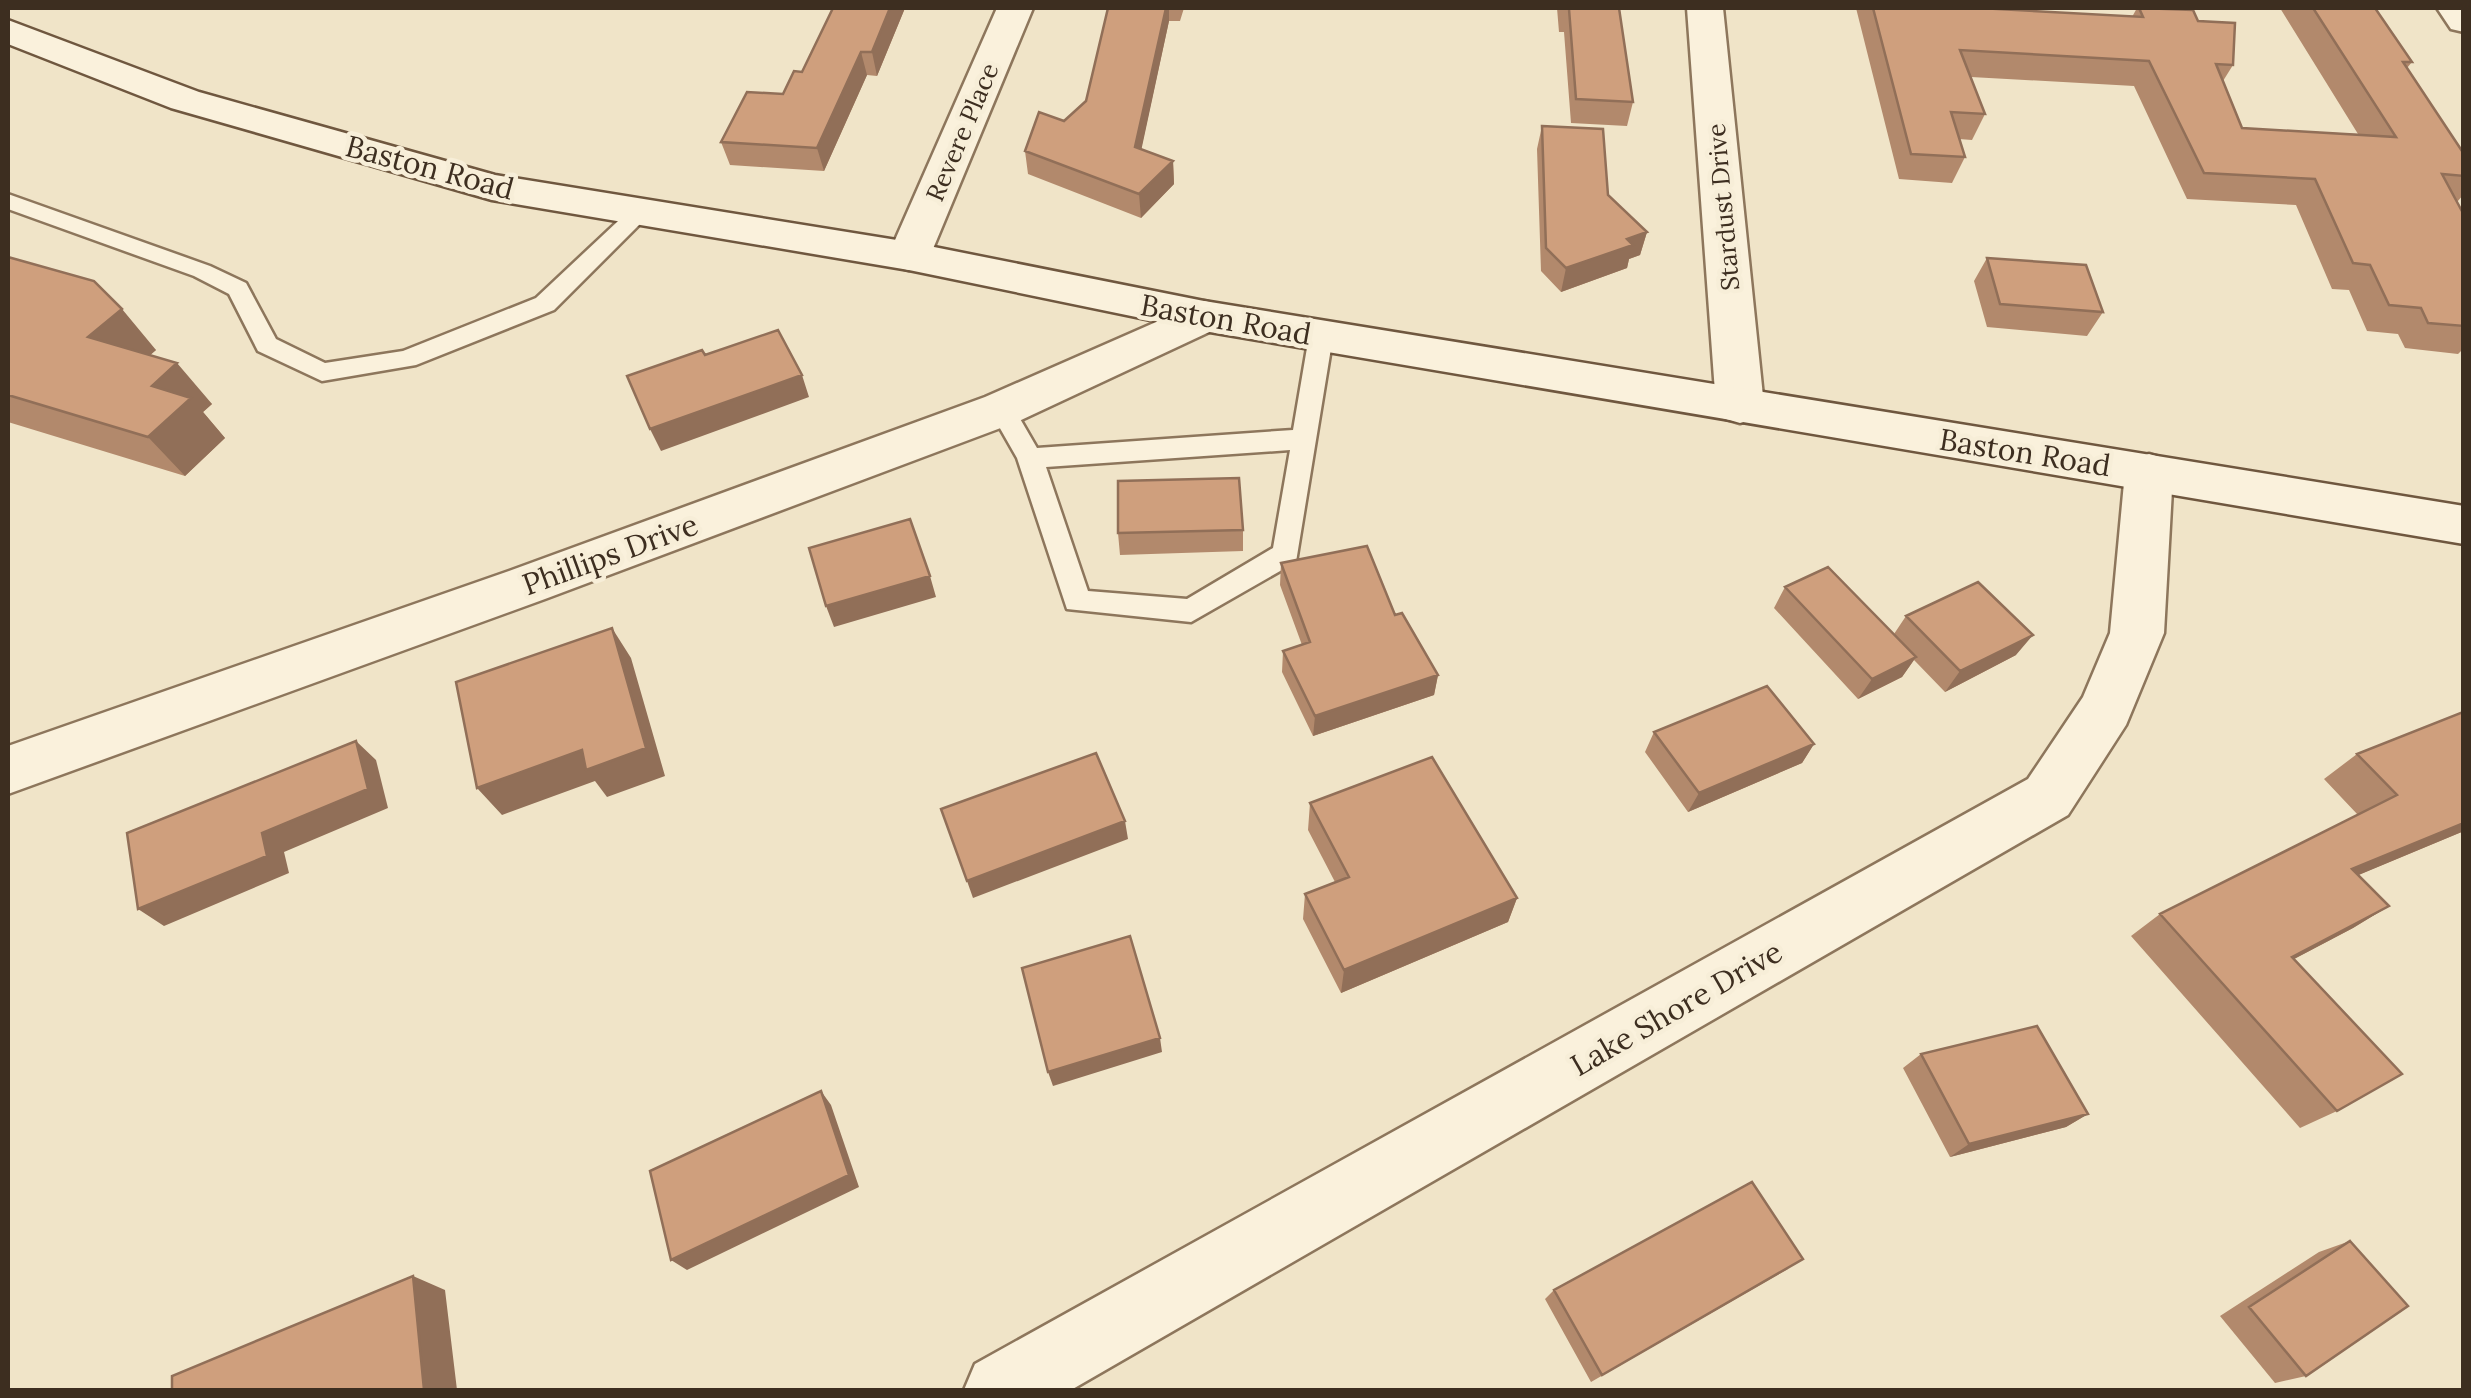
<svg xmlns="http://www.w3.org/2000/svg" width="2471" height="1398" font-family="Lora,serif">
	<rect width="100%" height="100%" fill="#f0e4c8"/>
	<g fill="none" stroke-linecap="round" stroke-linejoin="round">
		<!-- lane casing -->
		<g stroke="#8d765c" stroke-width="5">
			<path id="lane" d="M8,194L210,266L246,283L276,339L325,363L403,351L536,298L633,207L641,205L652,212L554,310L416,365L322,381L258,351L229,294L194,276L8,209Z
				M1321,328L1333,336L1296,562L1191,622L1067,609L1017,458L989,409L993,403H1011L1037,448L1293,430L1309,336ZM1290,450L1273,548L1187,599L1088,591L1046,467Z"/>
		</g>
		<!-- street casing -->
		<g stroke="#8d765c" stroke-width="5">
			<path id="street" d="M997,8H1033L930,256L924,266L909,270L894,266L888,256Z
				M1687,8H1723L1764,406L1757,418L1740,423L1723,418L1716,406Z
				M2437,8H2464V32L2451,29Z
				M1204,301L1220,305L1226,316L1220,327L1019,421L545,599L8,794V746L509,571L985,397Z
				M2149,454L2166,459L2173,472L2164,633L2126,725L2068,815L1071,1390H964L975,1364L2028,779L2083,697L2110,633L2125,472L2132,459Z"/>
		</g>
		<!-- secondary casing -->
		<g stroke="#6f573f" stroke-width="5">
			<path id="secondary" d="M8,20L199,92L495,175L909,242L1204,301L2464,506V544L1204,331L909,270L492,200L171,108L8,44Z"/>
		</g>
		<!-- lane -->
		<use href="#lane" fill="#faf1dc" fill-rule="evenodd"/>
		<!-- street -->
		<use href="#street" fill="#faf1dc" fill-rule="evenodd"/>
		<!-- secondary -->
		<use href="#secondary" fill="#faf1dc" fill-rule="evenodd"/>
	</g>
	<!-- wall -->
	<path fill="#b2896c" d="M905,8L877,76L867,75L824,171L730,165L721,142L783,94L802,72Z
		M1108,8H1184L1180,21H1169L1141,149L1173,161L1174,184L1141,218L1028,174L1025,151L1064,121L1086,101Z
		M1557,8H1619L1633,102L1627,126L1571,123L1564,32H1559Z
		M1856,8H1979L2132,17L2137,8H2167L2198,21L2233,65L2223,81L2242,128L2358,134L2280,8H2375L2412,62L2407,68L2464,154V194L2457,202L2464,215V348L2458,354L2405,348L2398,334L2367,331L2349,290L2332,289L2296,205L2187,199L2134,86L1971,77L1985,114L1972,140L1959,139L1965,157L1952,183L1899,179Z
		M1542,126L1608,195L1647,232L1640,255L1629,259L1627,268L1561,292L1541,271L1537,149Z
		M8,257L156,350L150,355L212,404L203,412L225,438L185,476L8,422Z
		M1987,258L2103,312L2087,336L1987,327L1974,281Z
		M1243,530V551L1120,555L1118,533Z
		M1281,563L1395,615L1438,675L1434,695L1313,736L1282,672L1283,651L1302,645L1280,585Z
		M1785,587L1894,634L1906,616L2016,655L1945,692L1914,660L1902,677L1858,699L1774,608Z
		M2463,712L2464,831L2358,875L2389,906L2353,928L2294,959L2337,1111L2300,1128L2131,936L2160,914L2358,815L2324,779L2357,754Z
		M1654,732L1814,744L1802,763L1688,812L1645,752Z
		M1310,803L1517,898L1508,922L1341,993L1303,919L1305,894L1335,882L1308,830Z
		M1921,1054L2088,1114L2066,1127L1950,1157L1903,1068Z
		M2350,1241L2306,1376L2275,1383L2220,1316L2319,1252Z
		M1788,1269L1591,1382L1545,1299L1554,1290Z"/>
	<!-- shaded-wall -->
	<path fill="#916f58" d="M890,8H905L877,76L872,52Z
		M1166,8H1169V21L1137,170L1135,147Z
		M861,52L867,75L824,171L817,148Z
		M1173,161L1174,184L1141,218L1139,194Z
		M1647,232L1640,255L1629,259L1627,268L1561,292L1566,268L1627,239Z
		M122,309L156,350L124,378L88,337Z
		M177,363L212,404L203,412L225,438L185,476L148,437L152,386Z
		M802,375L809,397L661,451L650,429Z
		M930,576L936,597L834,627L826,606Z
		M612,628L631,658L665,776L607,797L595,781L502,815L477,788Z
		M2033,635L2016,655L1945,692L1960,671Z
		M1916,657L1902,677L1858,699L1872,679Z
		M1438,675L1434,695L1313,736L1315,716Z
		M356,741L376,760L388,808L284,852L289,873L164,926L138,909Z
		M1814,744L1802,763L1688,812L1699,793Z
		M1125,821L1128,839L973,898L967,881Z
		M2464,823V831L2318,892L2352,869Z
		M1517,898L1508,922L1341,993L1344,970Z
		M2389,906L2353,928L2258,978L2292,957Z
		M1160,1038L1162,1052L1053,1086L1048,1072Z
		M821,1091L831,1105L859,1187L687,1270L671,1260Z
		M2088,1114L2066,1127L1950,1157L1969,1144Z
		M413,1276L445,1290L457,1390H424Z"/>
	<!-- building -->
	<path fill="#cf9f7d" stroke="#916f58" stroke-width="2.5" d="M833,8H890L872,52H861L817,148L721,142L747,92L783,94L794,71L802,72Z
		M1108,8H1166L1135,147L1173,161L1139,194L1025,151L1039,112L1064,121L1086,101Z
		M1564,8H1619L1633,102L1576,99L1569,9Z
		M1873,8H1979L2143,17L2139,8L2193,10L2198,21L2235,23L2233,65L2216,64L2242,128L2396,137L2313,8H2375L2412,62H2403L2464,154V176L2442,174L2464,215V326L2428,323L2421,308L2389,305L2370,265L2353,263L2315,179L2204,173L2149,61L1960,50L1985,114L1951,112L1965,157L1911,154Z
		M1542,126L1603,129L1608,195L1647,232L1627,239L1633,245L1566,268L1546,248Z
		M8,257L94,281L122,309L88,337L177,363L152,386L191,398L148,437L8,395Z
		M1987,258L2086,265L2103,312L2000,304Z
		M778,330L802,375L650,429L627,376L702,350L705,355Z
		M1239,478L1243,530L1118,533V481Z
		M910,519L930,576L826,606L809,548Z
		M1367,546L1395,615L1402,613L1438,675L1315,716L1283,651L1310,642L1281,563Z
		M1828,567L1916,657L1872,679L1785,587Z
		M1978,582L2033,635L1960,671L1906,616Z
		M612,628L646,748L586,770L582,750L477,788L456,682Z
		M1767,686L1814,744L1699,793L1654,732Z
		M2463,712L2464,823L2352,869L2389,906L2292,957L2402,1074L2337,1111L2160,914L2397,795L2357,754Z
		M356,741L368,789L262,833L267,856L138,909L127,833Z
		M1096,753L1125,821L967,881L941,809Z
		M1432,757L1517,898L1344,970L1305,894L1349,877L1310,803Z
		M1130,936L1160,1038L1048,1072L1022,968Z
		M2037,1026L2088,1114L1969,1144L1921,1054Z
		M821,1091L849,1175L671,1260L650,1171Z
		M1752,1182L1803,1259L1602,1375L1554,1290Z
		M2350,1241L2408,1306L2306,1376L2249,1307Z
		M413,1276L424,1390H172V1376Z"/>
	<g text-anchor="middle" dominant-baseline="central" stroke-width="9" stroke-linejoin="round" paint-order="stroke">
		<!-- far-street labels -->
		<g font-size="25" fill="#3d2e20" stroke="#f7eed8">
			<text transform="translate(962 132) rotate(-67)">Revere Place</text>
			<text transform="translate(1723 207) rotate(-95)">Stardust Drive</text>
		</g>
		<!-- street labels -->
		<g font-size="30" fill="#3d2e20" stroke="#f7eed8">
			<text transform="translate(430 167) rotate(15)">Baston Road</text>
			<text transform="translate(1226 319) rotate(10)">Baston Road</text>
			<text transform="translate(2025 452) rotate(9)">Baston Road</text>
			<text transform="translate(610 554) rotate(-20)">Phillips Drive</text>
			<text transform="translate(1676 1008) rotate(-30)">Lake Shore Drive</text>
		</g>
	</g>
	<!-- border -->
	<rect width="2471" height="1398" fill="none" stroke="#3d2e20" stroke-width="20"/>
</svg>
